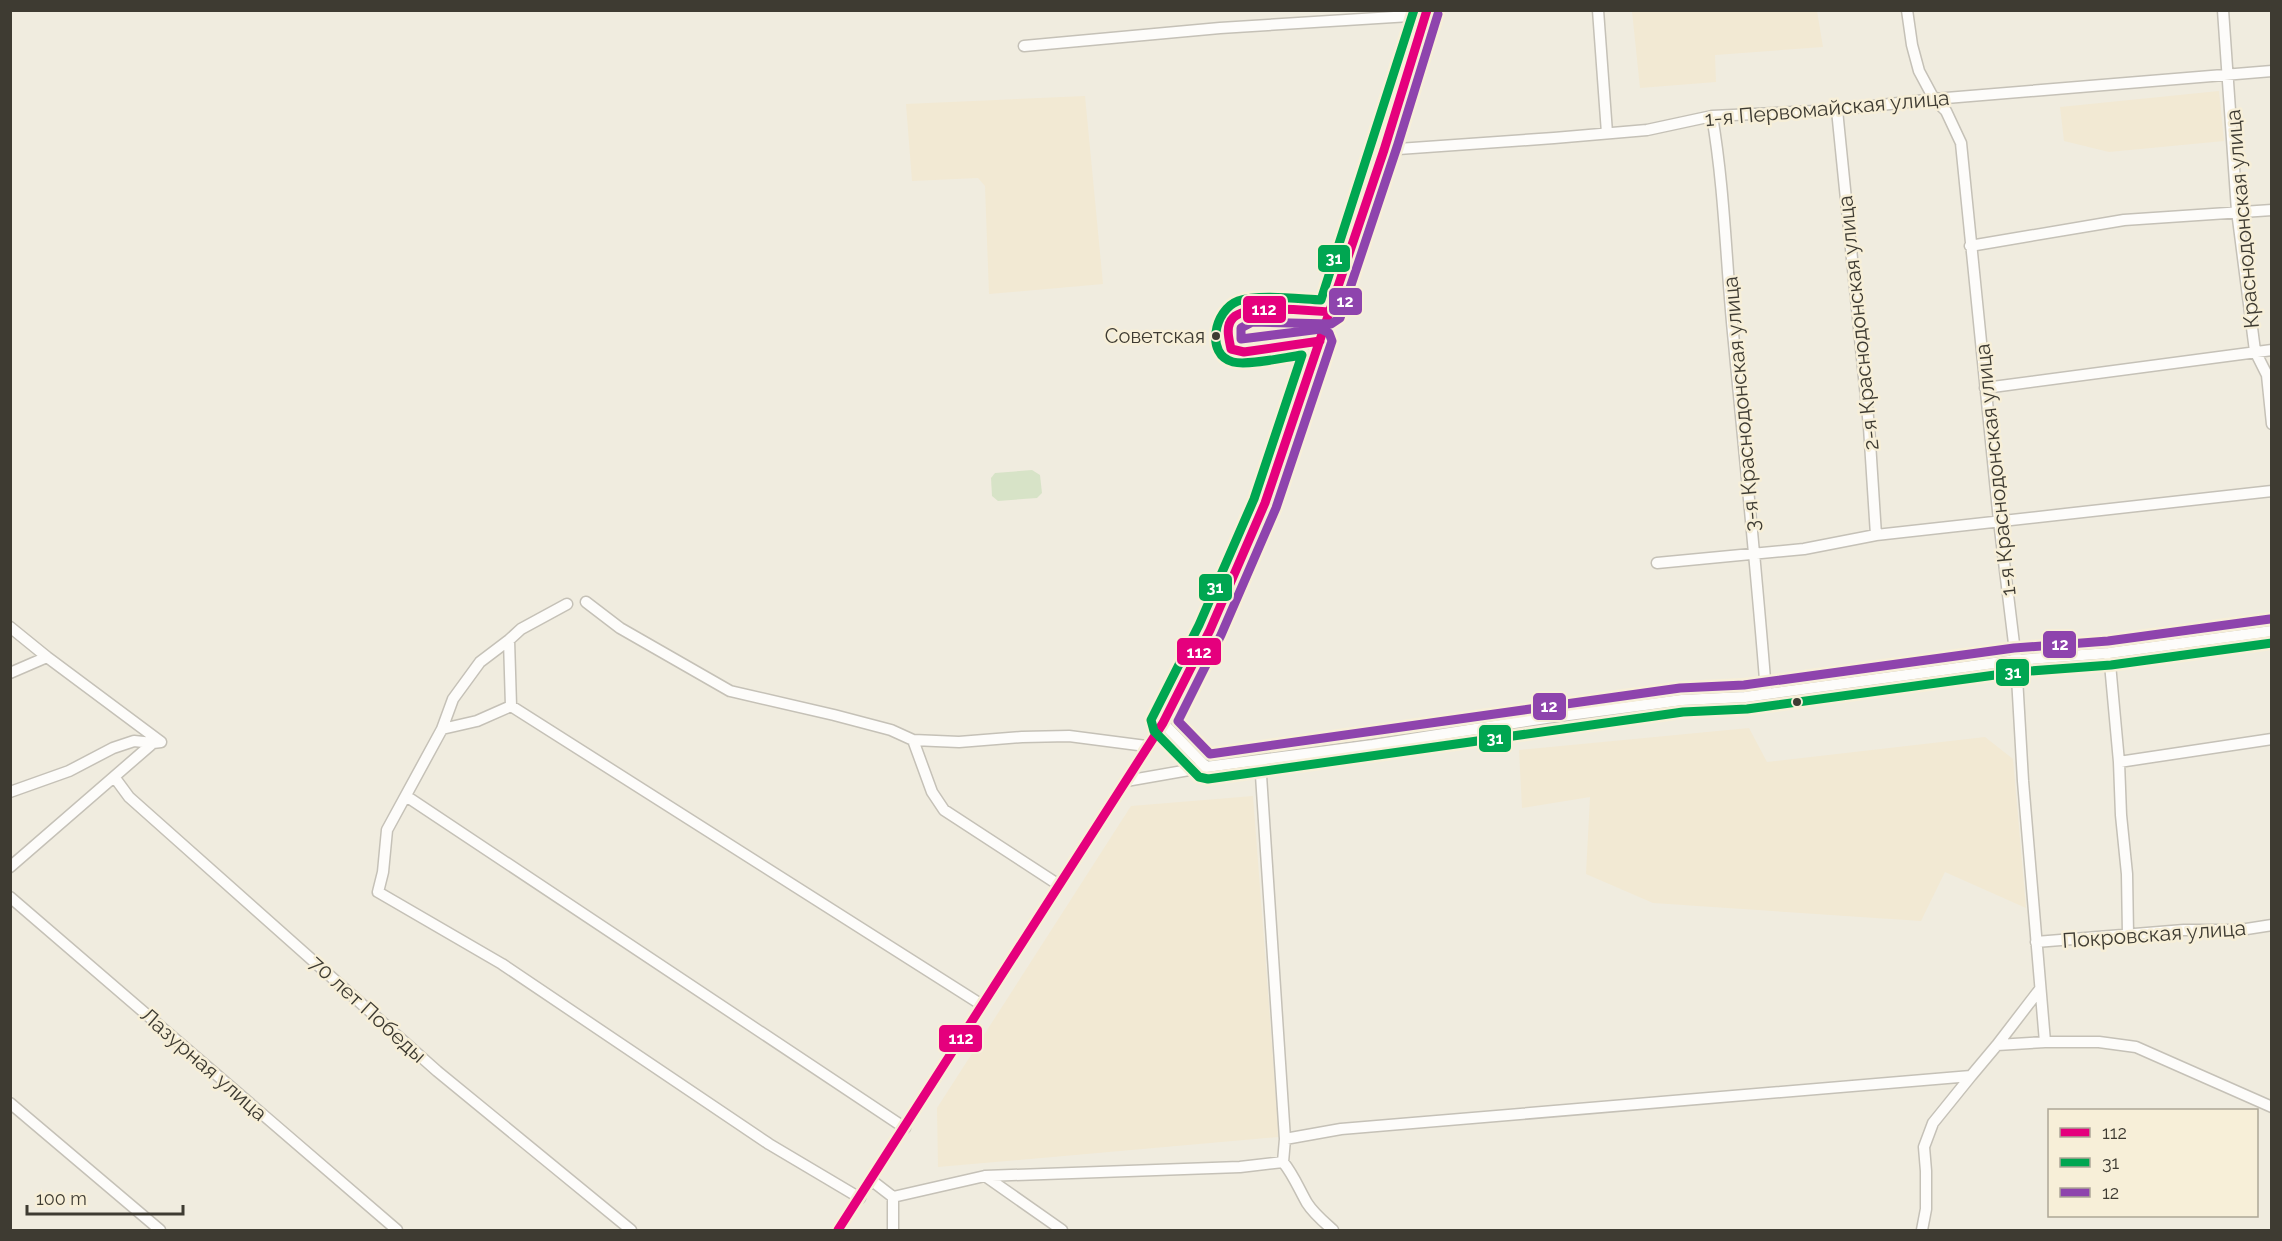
<svg xmlns="http://www.w3.org/2000/svg" width="2282" height="1241" font-family="Raleway,sans-serif">
	<rect width="100%" height="100%" fill="#f0ecdf"/>
	<!-- built -->
	<path fill="#f2e9d3" d="M1632,11H1817L1823,47L1715,55L1716,82L1640,88Z
		M2219,91L2224,141L2109,152L2064,141L2060,107Z
		M1085,96L1103,284L989,294L985,186L978,178L912,181L906,104Z
		M1749,728L1767,762L1985,737L2013,759L2026,908L1945,872L1921,921L1653,903L1586,874L1590,797L1522,808L1519,750Z
		M1253,796L1279,1137L938,1167L937,1108L1131,806Z"/>
	<!-- green -->
	<path fill="#d7e3c7" d="M1032,470L1040,475L1042,493L1037,498L998,501L992,496L991,478L995,473Z"/>
	<g fill="none" stroke-linecap="round" stroke-linejoin="round">
		<!-- street casing -->
		<g stroke="#c5c1b7" stroke-width="13">
			<path id="street" d="M1598,10L1607,133
				M2223,10L2237,211L2255,351L2267,375L2272,424
				M1024,46L1220,28L1426,15
				M1837,110L1869,427L1876,535
				M1712,116C1725,191 1726,267 1734,343C1745,459 1757,576 1766,692
				M1384,150L1554,138L1647,130L1712,116L1837,110L1934,99L2272,71
				M1970,246L2124,220L2272,210
				M1320,341L1244,352L1231,349C1225,327 1227,314 1251,310L1330,312
				M1985,388L2272,350
				M1657,563L1804,549L1876,535L2272,491
				M586,602L620,628L730,691L834,715L891,730L913,740L959,742L1022,737L1069,736L1146,746
				M567,604L521,629L509,640L480,662L453,699L442,729L387,830L383,872L378,892L502,964L769,1144L860,1198
				M10,627L47,657L161,742
				M509,640L511,706L982,1005
				M2109,653L2119,762L2121,815L2127,874L2128,935
				M10,673L47,657
				M1163,723L1206,767L1373,745L1546,718L1682,700L1745,697L2016,660L2109,653L2272,631
				M442,729L477,721L511,706
				M913,740L932,792L944,810L1059,885
				M1260,760L1285,1139L1283,1162
				M2119,762L2272,739
				M115,778L129,797L437,1071L631,1230
				M1126,781L1206,767
				M10,792L69,771L113,748L134,741L153,743
				M406,796L905,1128
				M10,867L153,743L161,742
				M10,897L397,1230
				M2036,942L2184,930H2240L2272,925
				M2045,1042H2099L2136,1047L2272,1107
				M1997,1045L2040,989
				M10,1103L160,1230
				M1285,1139L1341,1129L1971,1076L1997,1045L2045,1042L2023,781L2016,660L1999,521L1961,143L1946,111L1934,99L1919,71L1912,45L1907,10
				M985,1176L1062,1230
				M871,1180L893,1197L985,1176L1240,1167L1283,1162C1293,1174 1299,1189 1307,1203C1314,1214 1324,1222 1333,1230
				M838,1230L1163,723L1210,630L1265,503L1384,150L1427,10
				M893,1230V1197
				M1922,1230L1926,1209V1171L1924,1147L1933,1123L1971,1076"/>
		</g>
		<!-- street -->
		<use href="#street" stroke="#fdfcfa" stroke-width="10"/>
		<!-- bus-1 casing -->
		<g stroke="#f7efd8" stroke-width="14">
			<path id="bus-1" d="M1320,341L1244,352L1231,349C1229,339 1225,326 1233,318C1247,303 1310,311 1330,312
				M838,1230L1163,723L1210,630L1265,503L1384,150L1427,10"/>
		</g>
		<!-- bus-2 casing -->
		<g stroke="#f7efd8" stroke-width="14">
			<path id="bus-2" d="M1414,10L1321,300C1299,299 1258,294 1238,301C1214,310 1205,355 1233,362C1248,366 1286,357 1302,355L1254,499L1199,625L1151,720L1154,731L1199,777L1208,779L1683,712L1747,709L2017,672L2111,665L2272,643"/>
		</g>
		<!-- bus-3 casing -->
		<g stroke="#f7efd8" stroke-width="14">
			<path id="bus-3" d="M1438,14L1397,147L1340,318L1331,324L1252,322L1241,328V339L1321,329L1329,333L1332,341L1276,508L1221,635L1178,721L1210,754L1680,688L1744,685L2014,648L2108,641L2270,619"/>
		</g>
		<!-- bus-1 -->
		<use href="#bus-1" stroke="#e5007d" stroke-width="9"/>
		<!-- bus-2 -->
		<use href="#bus-2" stroke="#00a651" stroke-width="9"/>
		<!-- bus-3 -->
		<use href="#bus-3" stroke="#8e44ad" stroke-width="9"/>
	</g>
	<!-- markers -->
	<g fill="#3e3b32" stroke="#f7efd8" stroke-width="2">
		<circle cx="1216" cy="336" r="5"/>
		<circle cx="1797" cy="702" r="5"/>
	</g>
	<g text-anchor="middle" dominant-baseline="central" stroke-width="5" stroke-linejoin="round" paint-order="stroke">
		<!-- bus labels -->
		<g font-size="20" fill="#3e3b32" stroke="#f7efd8" text-anchor="end">
			<text x="1205" y="336">Советская</text>
		</g>
		<!-- street labels -->
		<g font-size="21" fill="#3e3b32" stroke="#f7efd8">
			<text transform="translate(1827 108) rotate(-5)">1-я Первомайская улица</text>
			<text transform="translate(2242 219) rotate(-95)">Краснодонская улица</text>
			<text transform="translate(1858 323) rotate(-96)">2-я Краснодонская улица</text>
			<text transform="translate(1741 404) rotate(-95)">3-я Краснодонская улица</text>
			<text transform="translate(1995 470) rotate(-96)">1-я Краснодонская улица</text>
			<text transform="translate(2154 934) rotate(-4)">Покровская улица</text>
			<text transform="translate(368 1009) rotate(42)">70 лет Победы</text>
			<text transform="translate(204 1064) rotate(41)">Лазурная улица</text>
		</g>
	</g>
	<g stroke="#f7efd8" stroke-width="2">
		<rect x="1317" y="244" width="34" height="29" rx="6" fill="#00a651"/>
		<rect x="1328" y="287" width="35" height="29" rx="6" fill="#8e44ad"/>
		<rect x="1242" y="295" width="45" height="29" rx="6" fill="#e5007d"/>
		<rect x="1198" y="573" width="35" height="29" rx="6" fill="#00a651"/>
		<rect x="2042" y="630" width="35" height="29" rx="6" fill="#8e44ad"/>
		<rect x="1176" y="637" width="46" height="29" rx="6" fill="#e5007d"/>
		<rect x="1995" y="658" width="35" height="29" rx="6" fill="#00a651"/>
		<rect x="1532" y="692" width="35" height="29" rx="6" fill="#8e44ad"/>
		<rect x="1478" y="724" width="34" height="29" rx="6" fill="#00a651"/>
		<rect x="938" y="1024" width="45" height="29" rx="6" fill="#e5007d"/>
	</g>
	<g font-size="16" text-anchor="middle" font-weight="bold" fill="#fff">
		<text x="1334" y="264">31</text>
		<text x="1345" y="307">12</text>
		<text x="1264" y="315">112</text>
		<text x="1215" y="593">31</text>
		<text x="2060" y="650">12</text>
		<text x="1199" y="658">112</text>
		<text x="2013" y="678">31</text>
		<text x="1549" y="712">12</text>
		<text x="1495" y="744">31</text>
		<text x="961" y="1044">112</text>
	</g>
	<!-- border -->
	<rect width="2282" height="1241" fill="none" stroke="#3e3b32" stroke-width="24"/>
	<!-- legend -->
	<rect x="2048" y="1109" width="210" height="108" fill="#f7efd8" stroke="#ada796" stroke-width="1.5"/>
	<rect x="2060" y="1128" width="30" height="9" fill="#e5007d" stroke="#ada796" stroke-width="1.5"/>
	<text x="2102" y="1139" font-size="18" fill="#3e3b32">112</text>
	<rect x="2060" y="1158" width="30" height="9" fill="#00a651" stroke="#ada796" stroke-width="1.5"/>
	<text x="2102" y="1169" font-size="18" fill="#3e3b32">31</text>
	<rect x="2060" y="1188" width="30" height="9" fill="#8e44ad" stroke="#ada796" stroke-width="1.5"/>
	<text x="2102" y="1199" font-size="18" fill="#3e3b32">12</text>
	<!-- scale -->
	<path d="M27 1205v9h156v-9" fill="none" stroke="#3e3b32" stroke-width="3"/>
	<text x="36" y="1205" font-size="18" fill="#3e3b32" stroke="#f7efd8" stroke-width="4.5" paint-order="stroke">100 m</text>
</svg>
